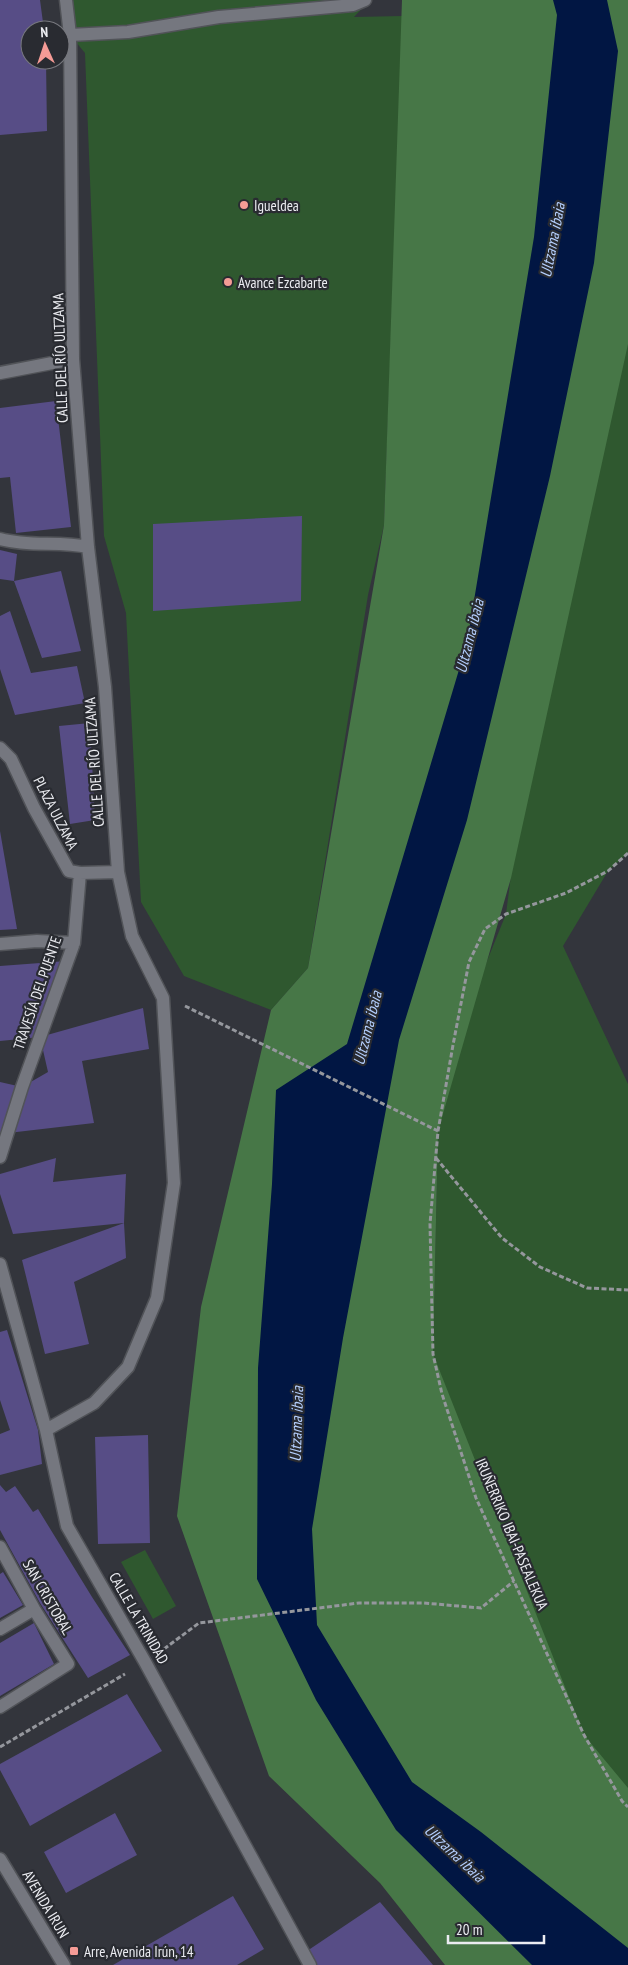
<svg xmlns="http://www.w3.org/2000/svg" width="628" height="1965" font-family="'PT Sans Narrow',sans-serif">
	<rect width="100%" height="100%" fill="#33353c"/>
	<!-- green -->
	<path fill="#2f582f" d="M66,0H370L354,17L403,16L384,525L368,595L308,968L271,1010L184,976L141,902L126,613L104,536L85,53L70,35Z
		M628,329V853L608,871L563,946L628,1084V1805L584,1735L530,1619L433,1354L438,1131L453,1045L506,914L525,767Z
		M145,1550L176,1606L153,1619L121,1562Z"/>
	<!-- forest -->
	<path fill="#477747" d="M402,0H628V344L511,878L438,1131L433,1354L584,1735L628,1788V1965H445L380,1883L269,1776L177,1516L201,1307L271,1010L308,968L384,525Z"/>
	<!-- water -->
	<path fill="#011643" d="M553,0H607L618,51L594,263L550,476L467,820L399,1040L343,1338L312,1529L317,1625L412,1782L481,1832L628,1948V1965H532L396,1830L316,1700L257,1579L258,1368L272,1184L276,1090L347,1044L467,643L534,237L557,15Z"/>
	<!-- building -->
	<path fill="#574d86" d="M0,0H40L44,30H30V60H46L47,131L0,135Z
		M56,401L71,527L16,533L10,477L0,478V408Z
		M302,516L301,601L153,611V524Z
		M0,550L17,554L14,581L61,571L81,651L42,658L14,581L0,579Z
		M10,611L31,673L77,666L85,703L15,715L0,669V616Z
		M90,723L95,820L70,824L59,726Z
		M0,831L17,929L0,930Z
		M67,961L40,1037L0,1041V966Z
		M143,1008L149,1049L82,1061L94,1123L8,1133L0,1156V1082L22,1087L48,1072L40,1037Z
		M56,1158L53,1182L126,1174L124,1223L13,1234L0,1194V1174Z
		M124,1223L126,1258L74,1282L89,1344L45,1354L22,1260Z
		M7,1330L38,1430L42,1464L0,1475V1434L10,1430L0,1400V1332Z
		M148,1435L150,1543L98,1544L95,1437Z
		M0,1485L6,1492L15,1486L33,1512L38,1509L92,1597L130,1655L88,1678L40,1603L0,1530Z
		M3,1572L23,1605L0,1618V1574Z
		M34,1623L54,1664L0,1696V1643Z
		M127,1694L162,1751L30,1826L0,1770V1764Z
		M115,1813L137,1855L66,1893L44,1852Z
		M233,1896L264,1949L237,1965H113Z
		M380,1902L433,1965H315L307,1951Z"/>
	<g fill="none" stroke-linecap="round" stroke-linejoin="round">
		<!-- minor casing -->
		<g stroke="#515358" stroke-width="15">
			<path id="minor" d="M70,35L128,32L219,17L353,5L365,0
				M0,373L73,359
				M0,539C30,547 58,541 88,547
				M0,748L11,759L34,808L69,871L80,873
				M0,944L37,941L74,943
				M0,1157L22,1087L74,943L80,873L118,872
				M0,1264L46,1430L67,1526L145,1662L310,1965
				M46,1430L94,1403L128,1367L157,1298L174,1183L163,998L132,936L118,872L105,687L88,547L73,359L70,35L66,0
				M0,1547L34,1609L68,1664L0,1707
				M0,1629L34,1609
				M0,1859L64,1965"/>
		</g>
		<!-- path -->
		<path stroke="#95979d" stroke-width="3" stroke-dasharray="5 2.5" stroke-linecap="butt" d="M628,853L608,871L566,893L506,914L485,929L469,962L453,1045L438,1131L430,1224L433,1354L442,1394L476,1498L584,1735L622,1801L628,1807
			M185,1006L438,1131
			M436,1158L502,1238L540,1267L587,1288L628,1290
			M164,1649L199,1623L359,1603H424L481,1608L514,1581
			M0,1747L125,1674"/>
		<!-- minor -->
		<use href="#minor" stroke="#75777f" stroke-width="12"/>
	</g>
	<!-- markers -->
	<g fill="#f59b96" stroke="#292b31" stroke-width="2">
		<circle cx="244" cy="205" r="5"/>
		<circle cx="228" cy="282" r="5"/>
		<rect x="69" y="1946" width="10" height="10" rx="2.5"/>
	</g>
	<g text-anchor="middle" dominant-baseline="central" stroke-width="4.5" stroke-linejoin="round" paint-order="stroke">
		<!-- poi labels -->
		<g font-size="15" fill="#ebecf1" stroke="#292b31" text-anchor="start">
			<text x="254" y="205">Igueldea</text>
			<text x="238" y="282">Avance Ezcabarte</text>
			<text x="84" y="1951">Arre, Avenida Irún, 14</text>
		</g>
		<!-- street labels -->
		<g font-size="15" fill="#ebecf1" stroke="#292b31">
			<text transform="translate(60 358) rotate(-92)">CALLE DEL RÍO ULTZAMA</text>
			<text transform="translate(94 762) rotate(-94)">CALLE DEL RÍO ULTZAMA</text>
			<text transform="translate(56 813) rotate(63)">PLAZA ULZAMA</text>
			<text transform="translate(37 993) rotate(-71)">TRAVESÍA DEL PUENTE</text>
			<text transform="translate(512 1534) rotate(67)">IRUÑERRIKO IBAI-PASEALEKUA</text>
			<text transform="translate(48 1597) rotate(60)">SAN CRISTOBAL</text>
			<text transform="translate(139 1618) rotate(60)">CALLE LA TRINIDAD</text>
			<text transform="translate(46 1904) rotate(59)">AVENIDA IRUN</text>
		</g>
		<!-- water labels -->
		<g font-size="16" font-style="italic" fill="#b4cffe" stroke="#292b31">
			<text transform="translate(552 240) rotate(-79)">Ultzama ibaia</text>
			<text transform="translate(469 636) rotate(-76)">Ultzama ibaia</text>
			<text transform="translate(367 1028) rotate(-76)">Ultzama ibaia</text>
			<text transform="translate(296 1424) rotate(-88)">Ultzama ibaia</text>
			<text transform="translate(455 1853) rotate(43)">Ultzama ibaia</text>
		</g>
	</g>
	<!-- north arrow -->
	<g transform="translate(45 45) rotate(357)"><circle r="24" fill="#292b31" stroke="#77787e"/>
	<path d="M0-4L9 19L0 12L-9 19Z" fill="#f59b96"/>
	<text y="-8" font-size="14" font-weight="bold" text-anchor="middle" fill="#ebecf1">N</text>
	</g>
	<!-- scale -->
	<path d="M448 1935v8h96v-8" fill="none" stroke="#ebecf1" stroke-width="2.5"/>
	<text x="456" y="1935" font-size="15" fill="#ebecf1" stroke="#292b31" stroke-width="4" paint-order="stroke">20 m</text>
</svg>
